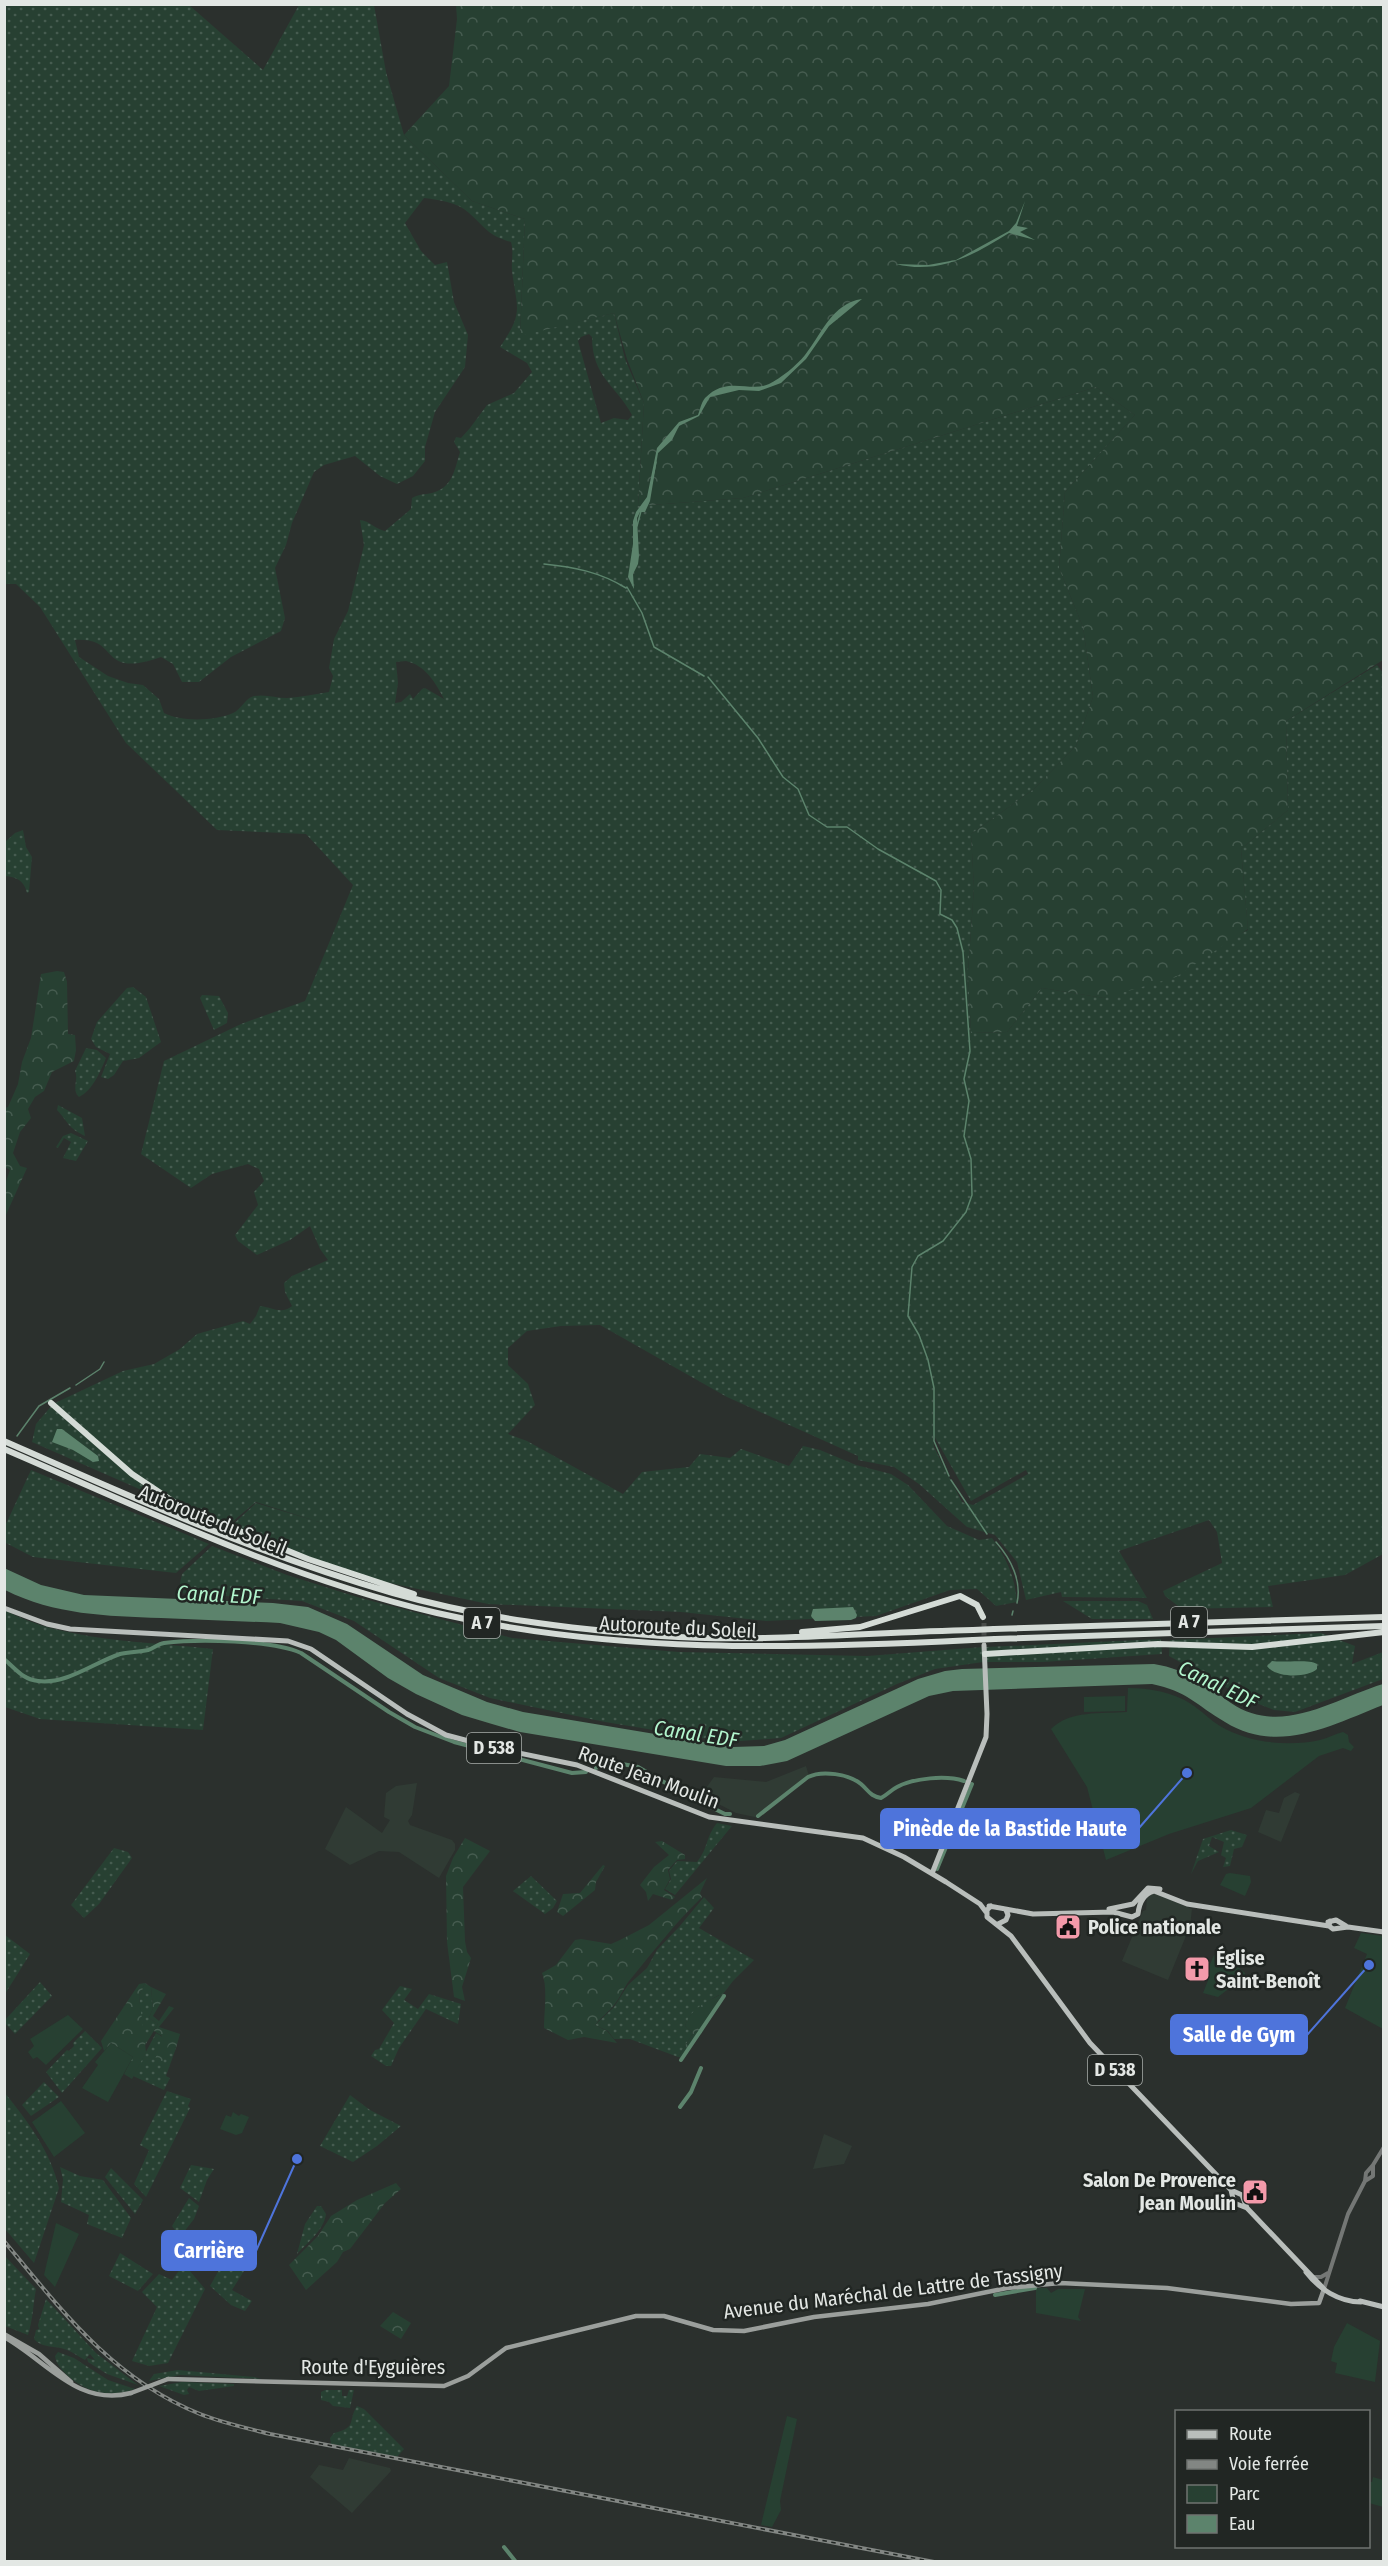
<svg xmlns="http://www.w3.org/2000/svg" width="1388" height="2566" font-family="'Fira Sans Condensed',sans-serif">
	<defs>
		<pattern id="grass-dots" width="8" height="8" patternUnits="userSpaceOnUse" patternTransform="scale(1.5)"><rect width="8" height="8" fill="#274032"/><path d="M2 2h.1M6 6h.1" fill="none" stroke="#465c50" stroke-width="1.8" stroke-linecap="round"/></pattern>
		<pattern id="forest-crowns" width="20" height="18" patternUnits="userSpaceOnUse" patternTransform="scale(1.5)"><rect width="20" height="18" fill="#274032"/><path d="M2 6a3 3 0 1 1 6 0M12 15a3 3 0 1 1 6 0" fill="none" stroke="#465c50"/></pattern>
	</defs>
	<rect width="100%" height="100%" fill="#2b302d"/>
	<!-- built -->
	<path fill="#303b34" d="M806,1766L809,1776L759,1818L736,1813L701,1795L714,1777L766,1782Z
		M417,1783L412,1815L408,1821L410,1825L452,1840L455,1844V1850L439,1878L399,1852L379,1851L350,1865L325,1849L346,1807L382,1833L390,1820L384,1817L386,1793L396,1786Z
		M1295,1792L1300,1794L1281,1842L1258,1832L1266,1810L1279,1813L1284,1798Z
		M1155,1893L1192,1909L1190,1926L1168,1980L1122,1961L1143,1911L1146,1910L1147,1897Z
		M824,2134L852,2146L844,2164L813,2169Z
		M349,2458L390,2468L391,2471L352,2513L310,2477L319,2465L343,2470Z"/>
	<!-- grass -->
	<path fill="url(#grass-dots)" fill-rule="evenodd" d="M5,5H189L263,70L299,5H374L386,72L404,135L472,201L525,219L520,335L614,313L625,359L644,403L638,506L743,498L1096,387L1135,415L1065,492L1059,568L1083,627L1093,697L1076,746L1034,789L971,834L974,888L968,972L971,1033L1007,1032L1042,988L1104,998L1248,930L1241,849L1288,810L1286,721L1377,665L1384,674L1383,1554L1345,1575L1268,1586L1273,1607L1182,1609L1165,1596L1163,1591L1222,1563L1217,1532L1209,1520L1119,1551L1147,1598L1062,1597L1061,1592L1026,1600L1017,1562L995,1535L967,1527L919,1484L894,1467L858,1460V1456L727,1397L600,1325L561,1326L527,1331L508,1348V1365L528,1384L535,1405L508,1434L527,1441L623,1494L642,1472L689,1467L700,1454L730,1458L741,1449L789,1466L803,1446L820,1450L856,1465L891,1474L908,1485L947,1526L979,1540L992,1538C1007,1559 1015,1577 1017,1602L996,1606L977,1589L950,1590L876,1616L766,1621L681,1612L488,1604L362,1577L227,1530L256,1503L319,1522L256,1502L226,1527L32,1442L36,1424L53,1404L123,1371L154,1364L180,1349L197,1334L243,1321L250,1324L256,1316L260,1306C271,1307 282,1315 292,1306L285,1292L284,1283L292,1276L328,1260L320,1249L310,1226L290,1240L257,1255L238,1241L235,1235L258,1205L254,1192L264,1181L259,1169L248,1164L212,1174L191,1188L141,1154L164,1061L241,1024L305,1001L353,885L306,834L217,830L126,743L40,607L16,584H5ZM424,198C440,200 457,202 469,213C486,228 487,235 511,242C514,252 511,261 512,271C517,309 524,312 500,347L527,363L532,372L514,393L487,405L470,428L461,438L456,437L454,442L460,452C455,468 453,486 435,492C427,495 420,493 412,498L411,509L385,531C375,529 370,521 360,520L364,545L348,611L334,639L329,668L333,676L329,692C315,694 301,697 287,698C276,698 266,694 254,696C245,698 241,710 233,713C215,721 181,722 164,713L159,699L143,685L128,683L108,676L79,657L75,640C109,638 105,659 124,663C137,665 149,661 161,657L173,664L182,682H199L231,657L281,631L285,618L275,568L286,545L292,523L314,472L324,465L355,456L380,476L397,484L413,476L425,461V447L435,412L465,367L468,335L454,302L447,262L435,265L421,251L405,223ZM589,334L592,337C592,377 616,385 632,415L628,420L614,418L601,423L578,341L581,337ZM406,661C425,665 436,683 444,699L425,688L422,689L413,699L410,694L401,702L395,703L398,683L396,662ZM933,1434L971,1501L1026,1470L1028,1474L973,1505L962,1502L934,1447Z
		M23,830L26,847L32,857L29,892L27,893C24,880 16,877 5,876V842L15,833Z
		M133,987L146,997L161,1042L139,1058L123,1061L114,1075L108,1079L101,1077L110,1054L96,1047L91,1039L97,1022L127,988Z
		M202,995L219,996L228,1013L227,1023L214,1030L200,998Z
		M86,1048L97,1050L106,1058C100,1072 93,1090 79,1097C71,1090 79,1080 75,1071Z
		M58,1105L82,1118L85,1136C68,1128 69,1123 57,1110Z
		M71,1133L88,1141L76,1161L63,1158L71,1142L64,1138L58,1148L56,1147L63,1136Z
		M31,1470L209,1544L176,1573L33,1557L4,1542L5,1526Z
		M212,1546L287,1575L357,1597L512,1638L679,1652L867,1656L983,1647V1662L935,1669L897,1684L781,1738L727,1742L605,1722L490,1698L439,1678L354,1621L302,1601L178,1593L182,1574Z
		M1063,1601H1138L1147,1605L1153,1619H1092Z
		M5,1610C59,1641 150,1642 213,1649L203,1730L40,1719L5,1707Z
		M1321,1633L1355,1646L1352,1664L1383,1652V1679L1295,1712L1274,1710L1251,1701L1169,1656L1170,1640Z
		M1161,1639L1162,1654L1043,1662H987L986,1647Z
		M717,1823L732,1826L675,1895L665,1889L671,1879L669,1871L677,1861L697,1862C709,1847 705,1838 717,1823Z
		M1231,1830L1247,1835L1242,1847L1234,1849L1230,1866L1223,1867L1226,1858L1221,1855L1224,1842L1212,1837L1209,1846L1219,1852L1198,1861L1191,1874L1203,1839Z
		M114,1848L128,1852L132,1858L99,1904L84,1918L71,1905Z
		M531,1876L557,1901L553,1908L545,1914L513,1891Z
		M704,1897L714,1908L699,1928L754,1960L733,1981L720,1998L719,1995C706,2002 690,2011 685,2026L693,2033L678,2057L630,2039H614L608,2031L595,2025L614,2007L628,1985L647,1968L657,1950L679,1927Z
		M5,1935L30,1954L5,1994Z
		M40,1982L52,1996L15,2034L5,2023V2020Z
		M145,1983L151,1987L153,2008L149,2018L158,2024L144,2047L139,1996Z
		M400,1986L412,1989L404,2000L418,2009L429,1994L461,2004L458,2024L426,2009L399,2048L391,2066H386L371,2056L375,2050L379,2049L394,2023L382,2010Z
		M85,2031L102,2048L62,2093L46,2072L67,2050L69,2051L74,2046L73,2043Z
		M156,2033C165,2037 167,2044 176,2048L166,2076L170,2078L164,2090L133,2076Z
		M44,2082L59,2097L31,2116L22,2105Z
		M167,2091L191,2099L188,2106L190,2108L146,2197L134,2184L149,2150L140,2145Z
		M4,2092C27,2120 51,2152 59,2188L34,2263L5,2229Z
		M350,2095L370,2110L401,2126L377,2146L353,2162L320,2146Z
		M191,2165L214,2169L207,2180L199,2202L180,2188Z
		M60,2167L80,2176L103,2180L131,2218L122,2238L87,2224L89,2215L61,2202L63,2179Z
		M111,2168L143,2200L135,2214L105,2177Z
		M189,2198L199,2206L194,2219L180,2237L172,2226Z
		M317,2206H321L326,2214C324,2230 308,2242 297,2254L305,2224Z
		M229,2252L251,2260L232,2290L252,2301L245,2311L231,2305L210,2286Z
		M120,2253L153,2274L138,2291L109,2276Z
		M4,2255L36,2289C33,2305 33,2319 28,2335L5,2326Z
		M184,2264L205,2289L168,2363L149,2366L132,2361L157,2307L142,2292L159,2274L172,2280Z
		M46,2299L96,2353L138,2385L107,2374L88,2362L87,2358L95,2360L90,2354L85,2360C79,2357 73,2352 67,2350C55,2345 43,2349 34,2339L36,2330L39,2329L38,2325Z
		M58,2352L74,2358L108,2380L135,2389C111,2398 87,2393 68,2376C62,2370 56,2364 55,2356Z
		M178,2370L254,2377L261,2379L180,2375L149,2381L154,2374Z
		M182,2382L234,2384V2386L199,2391L189,2387L187,2390L189,2394L184,2395L159,2386Z
		M325,2390H342V2396H347L349,2390H354L350,2408L333,2406L329,2402L321,2400V2392Z
		M357,2406L364,2409L404,2449L397,2457L331,2444L330,2438L334,2433C358,2427 347,2422 357,2406Z"/>
	<!-- forest -->
	<path fill="url(#forest-crowns)" d="M456,5H1383V660L1286,721L1288,810L1241,849L1248,929L1176,977L1104,998L1042,988L1007,1032L971,1033L968,972L974,888L971,834L1034,789L1076,746L1093,697L1083,627L1059,568L1065,492L1135,415L1096,387L743,498L638,506L644,403L627,359L614,313L520,336L525,219L472,201L404,135L449,86L457,19Z
		M57,971L64,972L67,982L68,1034L75,1035L76,1050L74,1061L52,1072L44,1091L35,1097L28,1109L31,1118L20,1132L13,1153L20,1166L27,1168L5,1217V1184L10,1170L5,1167V1108L8,1107L18,1084L22,1062L31,1038L41,974Z
		M465,1838L490,1851L463,1887L465,1941L467,1952L471,1958L462,1987L465,2001L454,1997L447,1942L446,1876L453,1858Z
		M662,1841L685,1855V1859L677,1860L668,1870L670,1879L664,1890L675,1897L672,1900L653,1894L648,1901L646,1892L640,1885L654,1867L669,1855L655,1842Z
		M603,1865L605,1866L596,1882L595,1890L563,1916L557,1912L563,1894L580,1893Z
		M707,1878L700,1893L702,1897C675,1923 653,1952 629,1981C623,1989 620,1998 614,2005C610,2011 600,2018 595,2025L607,2031L617,2043L584,2037L568,2040L544,2028C544,2012 548,1987 542,1973L556,1965L575,1940L581,1939L611,1944L620,1940L649,1925Z
		M145,1983L139,1996L146,2052L132,2079L124,2074L133,2057L111,2043L104,2051L101,2041L139,1984Z
		M151,1987L166,1994L153,2016L159,2021L169,2006L174,2008L159,2027L180,2034L176,2048L169,2045L162,2062L155,2060L162,2036L154,2031L158,2024L149,2018L153,2008Z
		M720,1995V1998L703,2028L704,2030L682,2058L678,2057L693,2033L685,2026C691,2009 705,2002 720,1995Z
		M396,2183L401,2189L385,2203L350,2249L343,2252L337,2262L306,2290L289,2265L318,2236L331,2216L357,2200Z
		M393,2312L411,2323L401,2339L380,2326Z"/>
	<!-- green -->
	<path fill="#274032" d="M1128,1688C1149,1688 1173,1692 1191,1704C1201,1710 1210,1720 1220,1726C1248,1743 1289,1747 1320,1740C1328,1738 1335,1734 1343,1732L1348,1735L1349,1742L1354,1747L1351,1751L1343,1748L1319,1756L1251,1808L1169,1834L1106,1860L1087,1787L1051,1729C1070,1710 1101,1714 1127,1712Z
		M1125,1696V1711L1084,1712V1697Z
		M1230,1873L1250,1876L1251,1882L1245,1896L1220,1885L1226,1874Z
		M1361,1933L1383,1936V2029L1345,2008L1367,1954L1354,1948Z
		M1214,1955L1223,1957L1224,1955L1245,1973V1976L1218,1997L1203,1993L1209,1978L1205,1976Z
		M68,2015L83,2029L46,2065L37,2057L33,2059L28,2052L34,2046L30,2039Z
		M111,2043L133,2057L108,2102L82,2088L98,2065L95,2062Z
		M61,2101L85,2133L54,2157L32,2122Z
		M233,2112L239,2116L241,2114L249,2117L242,2133L236,2135L220,2129L226,2115L231,2117Z
		M56,2223L79,2234L55,2287L44,2275Z
		M1036,2288H1047L1051,2293L1058,2289H1085L1078,2317L1081,2321L1036,2313Z
		M1347,2323L1380,2341L1375,2382L1335,2373L1337,2363L1331,2361L1334,2347Z
		M787,2416L797,2419L780,2501L781,2510L772,2527L761,2525Z
		M1373,2477L1383,2480V2507L1369,2503V2482H1372Z"/>
	<!-- water -->
	<path fill="#5c836c" d="M1025,201L1017,226L1028,228L1040,222L1020,232L1035,240L1009,233C974,255 939,275 896,264L928,265L956,260L1009,231L1016,223Z
		M862,299L829,326L806,359L781,383L759,391L739,390L710,397L699,416L679,426L672,440L658,453L650,501L645,512H640L637,518L639,556L638,564L633,574L634,589L628,577L633,544V521L636,512L647,497L657,448L679,422L698,415C700,410 701,403 705,398C727,375 750,393 769,384C781,378 796,366 805,355C821,335 832,303 862,299Z
		M57,1429H62L98,1456L99,1461L93,1462L73,1450L52,1442Z
		M4,1568L41,1585L84,1595L273,1603L308,1607L347,1624L423,1675L487,1702L523,1712L733,1747L764,1746L785,1740L918,1679L945,1671L962,1669L1154,1664C1189,1670 1204,1684 1231,1703C1281,1737 1334,1699 1383,1684V1705C1332,1725 1278,1755 1225,1722C1196,1705 1187,1691 1152,1684L953,1691L929,1696L787,1761L760,1766H726L520,1732L492,1724L462,1715L416,1694L388,1678L336,1640L319,1632L280,1623C240,1621 200,1620 161,1618C106,1616 55,1615 5,1590Z
		M853,1607L857,1615L856,1618L851,1620L815,1621L811,1616L813,1609Z
		M1272,1661C1284,1663 1308,1659 1317,1664V1669C1308,1678 1275,1678 1267,1666Z"/>
	<g fill="none" stroke-linecap="round" stroke-linejoin="round">
		<!-- stream -->
		<path stroke="#5c836c" stroke-width="1.5" d="M650,490L656,462
			M637,526L641,511
			M544,564C574,567 600,572 626,588
			M627,587L642,613L654,647L704,676
			M708,677L758,738L783,777L798,789L809,815L827,827H847L878,849L936,881L941,890L940,914L952,920L957,928L963,952L970,1051L964,1079L969,1101L964,1136L971,1159L972,1195L966,1212L943,1241L918,1256L912,1267L908,1316L919,1335L928,1360L934,1388V1441L949,1476
			M76,1385L100,1369L104,1362
			M17,1436L39,1406L70,1388
			M951,1480L987,1534
			M996,1542C1011,1559 1022,1581 1017,1603
			M1012,1615L1013,1611"/>
		<!-- canal -->
		<path stroke="#5c836c" stroke-width="4" d="M4,1659C16,1669 22,1679 38,1681C66,1685 95,1662 120,1654C129,1652 139,1652 148,1650C154,1648 158,1644 164,1643C198,1639 271,1640 301,1653L389,1712L415,1727L454,1742L572,1773L586,1772
			M596,1768L612,1762L638,1767L688,1796L725,1814H730
			M758,1816L808,1777C822,1770 849,1774 861,1784C869,1791 870,1796 881,1798C887,1795 891,1790 897,1787C914,1778 946,1775 964,1781
			M937,1869L972,1784
			M681,2060L724,1996
			M680,2107L691,2092L701,2068
			M995,2295L1035,2288
			M504,2547L516,2562"/>
		<!-- primary-tunnel -->
		<path stroke="#474b48" stroke-width="5" stroke-dasharray="5 2.5" stroke-linecap="butt" d="M984,1623V1644"/>
		<!-- tertiary -->
		<path stroke="#747775" stroke-width="4" d="M1365,2181L1373,2176V2166
			M1315,2277H1321L1328,2273
			M1324,2289L1348,2214L1365,2181L1366,2173L1373,2165L1384,2147"/>
		<!-- secondary -->
		<path stroke="#9b9f9c" stroke-width="4.5" d="M4,2334L39,2354L71,2382
			M4,2337C46,2360 77,2407 131,2393
			M168,2379L444,2386L468,2376L506,2348L636,2316H664L713,2330L744,2331L814,2317L928,2304L1007,2288L1060,2283L1167,2288L1291,2304L1319,2303L1324,2289"/>
		<!-- primary -->
		<path stroke="#b9bebb" stroke-width="5" d="M4,1608L47,1624L70,1629L288,1641L311,1649L407,1714L446,1735L495,1748L577,1765L709,1817L863,1838L904,1857L946,1882L980,1904L986,1912
			M933,1871L986,1737L987,1714L984,1645
			M989,1906L1033,1914L1113,1912L1132,1917L1138,1914C1139,1904 1143,1894 1154,1891L1187,1904L1329,1926
			M991,1906L987,1910V1917L1011,1936L1090,2043L1231,2190L1242,2195L1247,2208L1324,2289
			M1109,1909L1133,1904L1148,1888L1160,1889
			M1330,1921L1329,1926L1333,1929L1348,1927L1384,1932
			M1328,1922L1336,1920L1346,1926
			M998,1924L1006,1920L1008,1915L1006,1910
			M1231,2190L1234,2203L1247,2208
			M1306,2272C1319,2289 1339,2302 1361,2302
			M1360,2301L1384,2307"/>
		<!-- motorway -->
		<path stroke="#d4dbd6" stroke-width="6" d="M51,1403L132,1474L183,1508L308,1559L414,1594
			M4,1441C131,1497 259,1555 393,1593C480,1618 571,1629 661,1636C764,1643 869,1632 973,1630
			M4,1449C146,1510 286,1578 437,1613C613,1654 793,1649 973,1640
			M994,1629L1384,1617
			M802,1632L860,1627L960,1596L977,1605L983,1617
			M995,1639L1384,1626
			M985,1654L1158,1644L1252,1647L1384,1632"/>
		<!-- rail casing -->
		<g stroke="#828683" stroke-width="4">
			<path id="rail" d="M4,2241C62,2311 113,2379 200,2414C223,2423 246,2428 270,2434L934,2562"/>
		</g>
		<!-- rail -->
		<use href="#rail" stroke="#212623" stroke-width="1.5" stroke-dasharray="4.5" stroke-linecap="butt"/>
		<!-- secondary-bridge -->
		<path stroke="#9b9f9c" stroke-width="4.5" d="M131,2393L168,2379"/>
		<!-- motorway-bridge -->
		<path stroke="#d4dbd6" stroke-width="6" d="M973,1630L994,1629
			M973,1640L995,1639"/>
	</g>
	<!-- icons -->
	<defs>
		<g id="civic-square" transform="scale(1.35)"><rect x="-9" y="-9" width="18" height="18" rx="4" fill="#f39aaa" stroke="#212623"/><path d="M-.6-6.5H3V-4.5H.6V-3L4-1V1h2V6H-6V1h2V-1L-.6-3ZM-1.2 2.5V6h2.4V2.5Z" fill="#111"/></g>
		<g id="church-square" transform="scale(1.35)"><rect x="-9" y="-9" width="18" height="18" rx="4" fill="#f39aaa" stroke="#212623"/><path d="M-1.2-6h2.4v3.5h3.3v2.4h-3.3V6h-2.4V-.1h-3.3v-2.4h3.3Z" fill="#111"/></g>
	</defs>
	<g fill-rule="evenodd">
		<use href="#civic-square" x="1068" y="1927"/>
		<use href="#church-square" x="1197" y="1969"/>
		<use href="#civic-square" x="1255" y="2192"/>
	</g>
	<g text-anchor="middle" dominant-baseline="central" stroke-width="5" stroke-linejoin="round" paint-order="stroke">
		<!-- shield labels -->
		<g fill="#212623" stroke="#a9adaa" stroke-width="1.5">
			<rect x="1171" y="1607" width="36" height="30" rx="4.5"/>
			<rect x="464" y="1608" width="36" height="30" rx="4.5"/>
			<rect x="467" y="1733" width="54" height="30" rx="4.5"/>
			<rect x="1088" y="2055" width="54" height="30" rx="4.5"/>
		</g>
		<g font-size="18" font-weight="bold" fill="#e3e7e4">
			<text x="1189" y="1622">A 7</text>
			<text x="482" y="1623">A 7</text>
			<text x="494" y="1748">D 538</text>
			<text x="1115" y="2070">D 538</text>
		</g>
		<!-- street labels -->
		<g font-size="20" fill="#e3e7e4" stroke="#212623">
			<text transform="translate(213 1520) rotate(22)">Autoroute du Soleil</text>
			<text transform="translate(678 1627) rotate(3)">Autoroute du Soleil</text>
			<text transform="translate(649 1777) rotate(20)">Route Jean Moulin</text>
			<text transform="translate(893 2291) rotate(-7)">Avenue du Maréchal de Lattre de Tassigny</text>
			<text x="373" y="2367">Route d'Eyguières</text>
		</g>
		<!-- poi labels -->
		<g font-size="20" font-weight="bold" fill="#e3e7e4" stroke="#212623" text-anchor="start">
			<text x="1088" y="1927">Police nationale</text>
			<text x="1216" y="1958">Église<tspan x="1216" dy="23">Saint-Benoît</tspan></text>
			<text x="1236" y="2180" text-anchor="end">Salon De Provence<tspan x="1236" dy="23">Jean Moulin</tspan></text>
		</g>
		<!-- water labels -->
		<g font-size="21" font-style="italic" fill="#b2f5cd" stroke="#212623">
			<text transform="translate(219 1595) rotate(3)">Canal EDF</text>
			<text transform="translate(1218 1685) rotate(26)">Canal EDF</text>
			<text transform="translate(696 1734) rotate(9)">Canal EDF</text>
		</g>
	</g>
	<!-- callouts -->
	<path fill="none" stroke="#4e74db" stroke-width="2" d="M1187 1773L1139 1828M1369 1965L1307 2035M297 2159L256 2251"/>
	<g fill="#4e74db" stroke="#212623" stroke-width="2">
		<circle cx="1187" cy="1773" r="6"/>
		<circle cx="1369" cy="1965" r="6"/>
		<circle cx="297" cy="2159" r="6"/>
	</g>
	<g fill="#4e74db" stroke="#4e74db" stroke-width="2">
		<rect x="881" y="1809" width="258" height="39" rx="6"/>
		<rect x="1171" y="2015" width="136" height="39" rx="6"/>
		<rect x="162" y="2231" width="94" height="39" rx="6"/>
	</g>
	<g font-size="21" text-anchor="middle" font-weight="bold" fill="#fff">
		<text x="1010" y="1836">Pinède de la Bastide Haute</text>
		<text x="1239" y="2042">Salle de Gym</text>
		<text x="209" y="2258">Carrière</text>
	</g>
	<!-- border -->
	<rect width="1388" height="2566" fill="none" stroke="#e3e7e4" stroke-width="12"/>
	<!-- legend -->
	<rect x="1175" y="2410" width="195" height="138" fill="#212623" stroke="#6f7370" stroke-width="1.5"/>
	<rect x="1187" y="2430" width="30" height="9" fill="#b9bebb" stroke="#6f7370" stroke-width="1.5"/>
	<text x="1229" y="2440" font-size="18" fill="#e3e7e4">Route</text>
	<rect x="1187" y="2460" width="30" height="9" fill="#828683" stroke="#6f7370" stroke-width="1.5"/>
	<text x="1229" y="2470" font-size="18" fill="#e3e7e4">Voie ferrée</text>
	<rect x="1187" y="2485" width="30" height="18" fill="#274032" stroke="#6f7370" stroke-width="1.5"/>
	<text x="1229" y="2500" font-size="18" fill="#e3e7e4">Parc</text>
	<rect x="1187" y="2515" width="30" height="18" fill="#5c836c" stroke="#6f7370" stroke-width="1.5"/>
	<text x="1229" y="2530" font-size="18" fill="#e3e7e4">Eau</text>
</svg>
